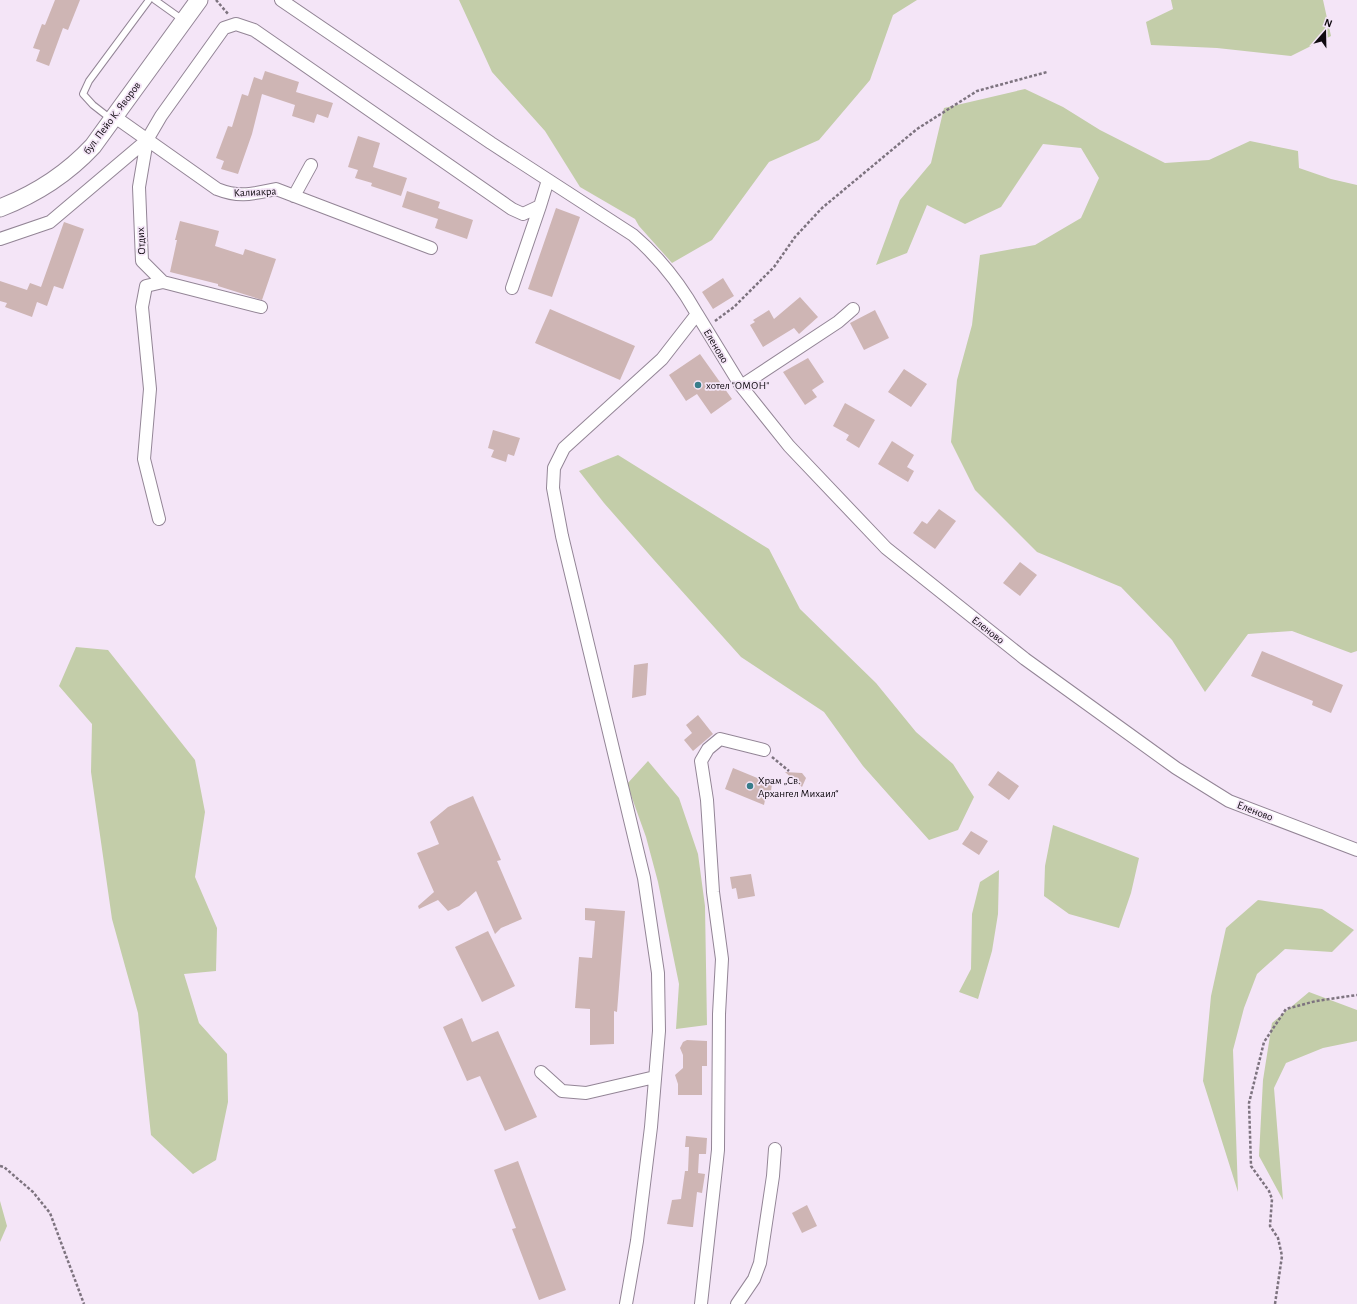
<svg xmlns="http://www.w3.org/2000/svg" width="1357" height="1304" font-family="'Alegreya Sans',sans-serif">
	<rect width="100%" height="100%" fill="#f4e5f7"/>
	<!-- green -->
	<path fill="#c3cda9" d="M459,0H917L893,15L870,80L819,140L769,162L712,240L672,263L639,226L635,219L580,187L545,131L492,72Z
		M1171,0H1323L1331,36L1291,56L1217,48L1151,45L1146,22L1173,9Z
		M1025,89L1063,107L1100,130L1165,163L1209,160L1250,141L1298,151L1299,168L1331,179L1357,185V651L1351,653L1292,631L1248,634L1205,692L1172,640L1121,587L1037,552L975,490L951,442L957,380L972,325L980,255L1035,245L1081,218L1099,178L1081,148L1043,144L1001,207L965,224L927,205L907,253L876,265L900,200L931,163L944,108Z
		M618,455L769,549L800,609L876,683L916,732L953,764L974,797L958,830L929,840L863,766L824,712L741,657L654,560L604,503L579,471Z
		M76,647L108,650L195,760L205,812L195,877L217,928L216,971L184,974L199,1023L227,1054L228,1102L216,1160L193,1174L151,1135L138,1013L112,919L91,772L92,724L59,686Z
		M648,761L679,798L698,854L705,906L707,1025L676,1029L679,984L658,882L646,837L627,784Z
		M1053,825L1139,858L1131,893L1119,928L1069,914L1044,896L1045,866Z
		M999,870L998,914L992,951L978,999L959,992L971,969L972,914L980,882Z
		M1258,900L1322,909L1354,930L1332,952L1285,949L1257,974L1244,1008L1233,1050L1238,1192L1203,1081L1211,996L1226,928Z
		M1309,992L1357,1010V1041L1323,1048L1286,1063L1274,1088L1283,1200L1259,1156L1263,1080L1272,1023Z
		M0,1201L7,1226L0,1242Z"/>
	<!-- building -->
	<path fill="#ceb5b4" d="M55,0H80L68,30L63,28L49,66L36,61L40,50L33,48L42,24L45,25Z
		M265,71L299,82L296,92L333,103L328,118L317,114L314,123L292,116L295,105L262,94L252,134L238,174L221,169L224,161L216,158L228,126L232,127L242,94L248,96L254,77L262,80Z
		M358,136L380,143L373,167L407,178L401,196L371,186L372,183L355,178L358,170L348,167Z
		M407,191L440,202L438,208L473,220L467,239L435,228L438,219L402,207Z
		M556,208L580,217L552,297L528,289Z
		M180,221L219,231L215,246L243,255L245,249L276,259L262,300L218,286V284L170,272L177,240H175Z
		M64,222L84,229L63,289L54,286L47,306L37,302L32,317L5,307L7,303L0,301V281L27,290L30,283L41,287Z
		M723,278L734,296L713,309L702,292Z
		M800,297L818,317L799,334L794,328L763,347L750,325L755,322L753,320L769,310L774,319Z
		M550,309L635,346L620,380L535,343Z
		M875,310L889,338L864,350L850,323Z
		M700,354L732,399L711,414L697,394L686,401L669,375Z
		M808,358L824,382L812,390L817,397L805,405L783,372Z
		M904,369L927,384L911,407L888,392Z
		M845,403L875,420L859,448L846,440L849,435L833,426Z
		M493,430L520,438L514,456L508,454L506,462L491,457L494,450L488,448Z
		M892,441L914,455L907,467L914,471L908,482L878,464Z
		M939,509L956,521L935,549L913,533L922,521L927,524Z
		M1020,562L1037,575L1020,596L1003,583Z
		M1262,651L1343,685L1331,713L1312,705L1313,701L1251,676Z
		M648,663L646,695L632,698L634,665Z
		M698,715L713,734L693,751L684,740L692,733L686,725Z
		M733,768L772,784L770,798L765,800L764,805L725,789Z
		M998,771L1019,786L1009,800L988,785Z
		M785,772L802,773L806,778L802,787Z
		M473,796L501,860L497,861L522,919L501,928L495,934L476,891L459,906L448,911L438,900L419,909L418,906L434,892L417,853L439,844L430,822L448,807Z
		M971,831L988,841L979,855L962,844Z
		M751,874L755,896L738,899L736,888L732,889L730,877Z
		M585,908L625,911L617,1012L614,1011V1044L590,1045V1009L575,1008L579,957L592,958L595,921L585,920Z
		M488,931L515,986L482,1002L455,947Z
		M462,1018L472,1042L498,1031L537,1117L505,1131L480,1076L467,1081L443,1027Z
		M687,1040L707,1041V1066H702V1095H678V1084L675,1075L683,1068V1055L680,1048L683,1042Z
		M686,1136L707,1138L706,1154H699L698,1173L705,1174L702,1193L697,1192L693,1227H691L667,1224L672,1200L681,1199L685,1171H688L689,1147H685Z
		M518,1161L566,1290L539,1300L512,1229L516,1228L494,1170Z
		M807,1205L817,1226L802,1233L792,1213Z"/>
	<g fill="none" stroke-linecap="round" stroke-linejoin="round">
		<!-- lane casing -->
		<g stroke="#938596" stroke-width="8">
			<path id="lane" d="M155,0L183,20
				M111,119L93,105L83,94L89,81L149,0"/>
		</g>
		<!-- street casing -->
		<g stroke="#938596" stroke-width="14">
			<path id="street" d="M281,0L491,143L633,235C660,258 680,284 697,314L662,359L564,448L554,468L553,488L562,536L644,878L658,973L659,1031L651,1127L637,1241L626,1304
				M115,117L217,189C240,198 252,194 276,189L431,248
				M147,140L139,187L142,261L163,282L261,307
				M294,196L311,165
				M0,239L50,222L147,140L161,116L224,28L236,24L254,30L512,209L523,214L540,206L548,180
				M512,288L540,206
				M697,314L741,386L789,446L886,548L1025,659L1176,768L1229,801L1357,850
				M741,386L838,322L853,309
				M159,519L144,459L150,389L142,307L146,286L163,282
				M541,1072L562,1091L586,1093L655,1077
				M701,1304L718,1150L719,1014L722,959L713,892L707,800L701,761L708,749L720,739L764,750
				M737,1304L754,1279L760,1263L773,1176L775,1149"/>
		</g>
		<!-- secondary casing -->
		<g stroke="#938596" stroke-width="19">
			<path id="secondary" d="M0,208C36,194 67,174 93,146L199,0"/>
		</g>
		<!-- path -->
		<path stroke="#7d737f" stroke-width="2.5" stroke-dasharray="3 2" stroke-linecap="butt" d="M216,0L229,15
			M715,321L734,307L774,267L795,237L822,208L917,129L977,91L1047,72
			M772,757L789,771
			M0,1166L4,1167L33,1192L50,1213L84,1304
			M1275,1304L1282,1256L1278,1238L1270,1226L1272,1199L1269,1191L1251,1166L1249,1103L1264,1042L1286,1009L1316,1001L1357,995"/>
		<!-- lane -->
		<use href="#lane" stroke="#fff" stroke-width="6"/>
		<!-- street -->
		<use href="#street" stroke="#fff" stroke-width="12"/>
		<!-- secondary -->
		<use href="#secondary" stroke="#fff" stroke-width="17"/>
	</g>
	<!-- markers -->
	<g fill="#387d8a" stroke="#f4e5f7" stroke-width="1.5">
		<circle cx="698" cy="385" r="4"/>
		<circle cx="750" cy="786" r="4"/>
	</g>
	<g text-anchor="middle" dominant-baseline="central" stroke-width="3.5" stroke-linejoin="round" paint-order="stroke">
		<!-- street labels -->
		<g font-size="11" fill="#0f0a10" stroke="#f4e5f7">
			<text transform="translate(112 118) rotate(-53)">бул. Пейо К. Яворов</text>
			<text transform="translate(255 192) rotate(-3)">Калиакра</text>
			<text transform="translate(141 241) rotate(-93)">Отдих</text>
			<text transform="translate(716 346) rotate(59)">Еленово</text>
			<text transform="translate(988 630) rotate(38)">Еленово</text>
			<text transform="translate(1255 811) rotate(21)">Еленово</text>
		</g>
		<!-- poi labels -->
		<g font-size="11" fill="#0f0a10" stroke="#f4e5f7" text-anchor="start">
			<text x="706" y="385">хотел "ОМОН"</text>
			<text x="758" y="780">Храм „Св.<tspan x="758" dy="13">Архангел Михаил“</tspan></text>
		</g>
	</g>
	<!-- north arrow -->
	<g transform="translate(1325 32) rotate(20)" stroke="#f4e5f7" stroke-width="3" paint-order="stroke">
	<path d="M0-3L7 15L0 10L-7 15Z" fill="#0f0a10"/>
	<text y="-6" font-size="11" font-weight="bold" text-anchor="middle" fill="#0f0a10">N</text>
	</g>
</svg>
